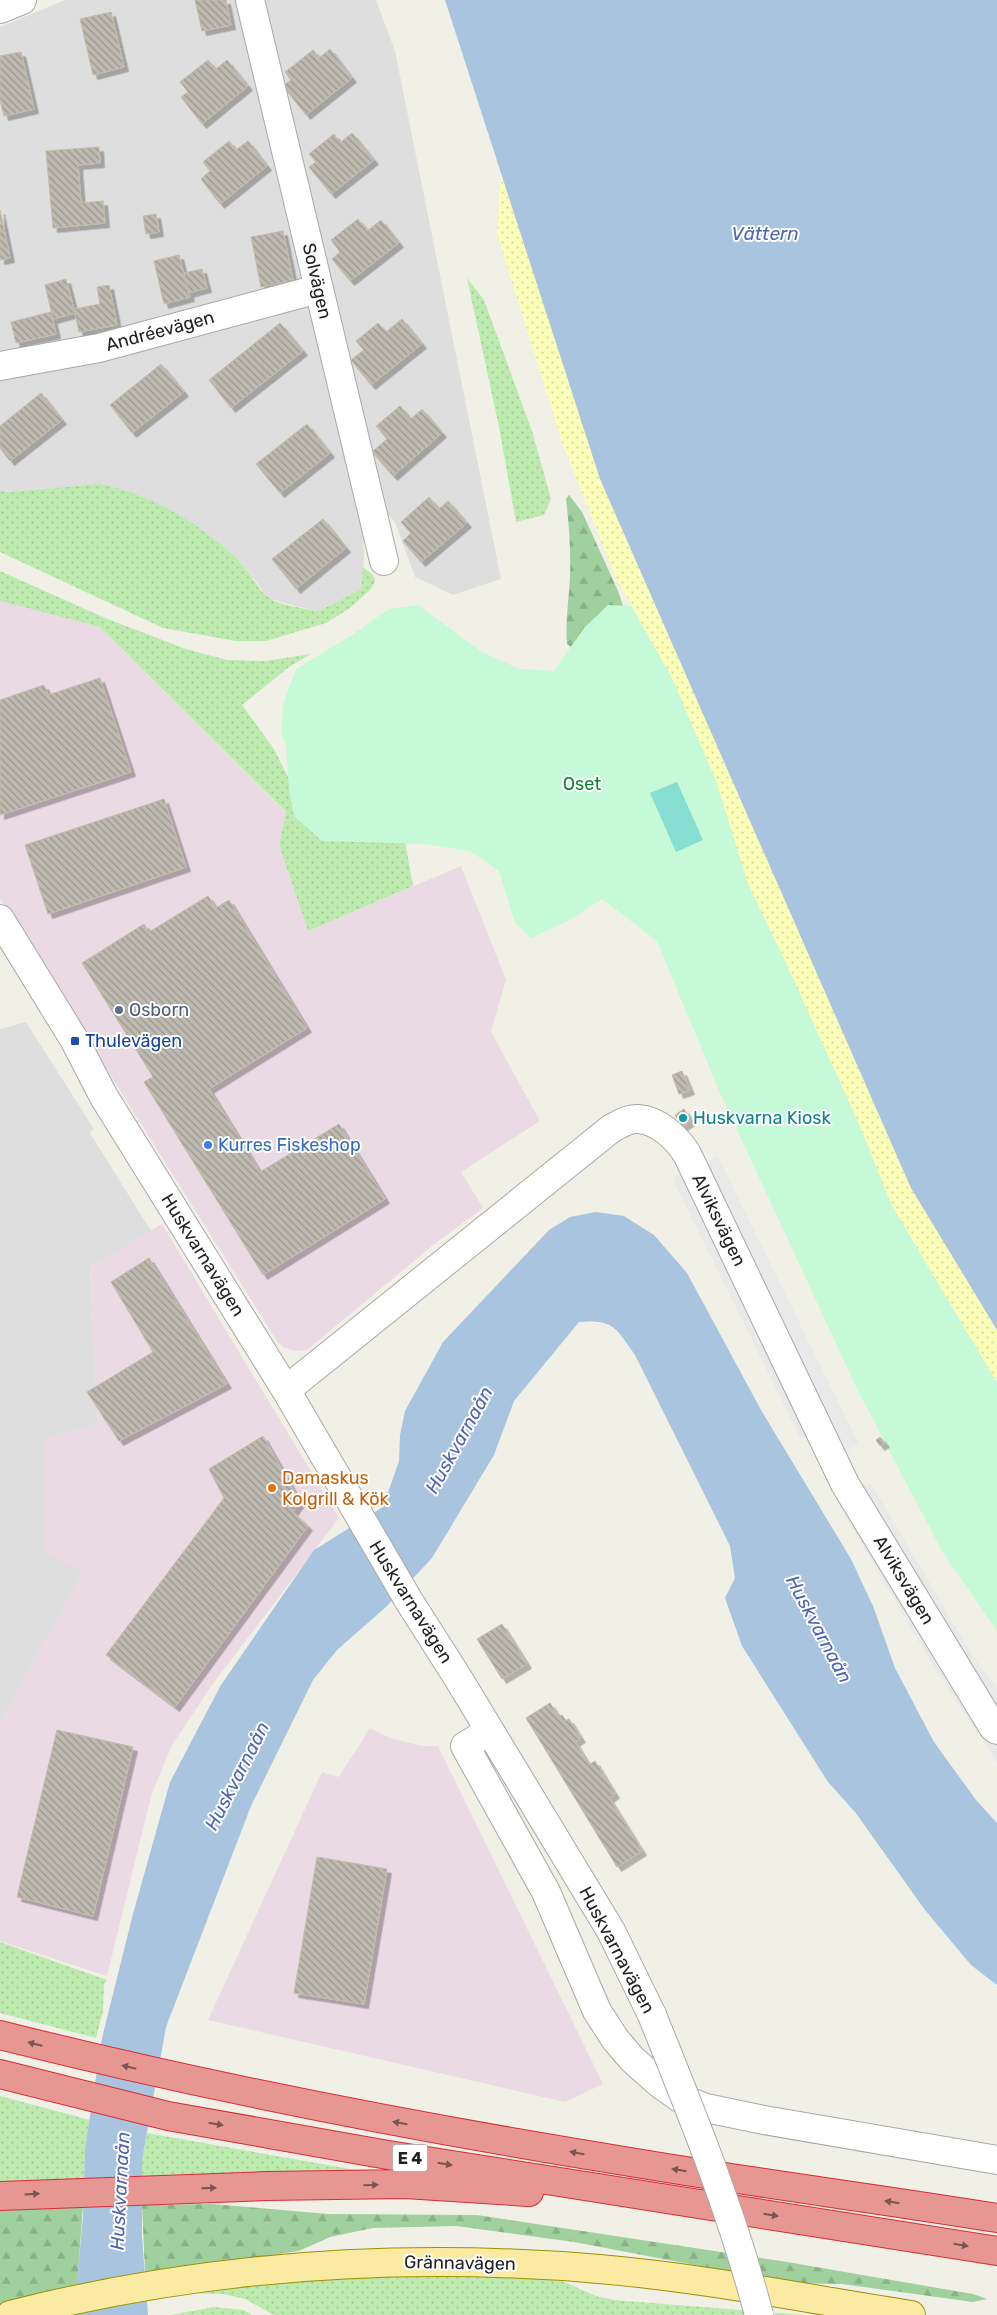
<svg xmlns="http://www.w3.org/2000/svg" width="997" height="2315" font-family="Rubik,sans-serif">
	<defs>
		<pattern id="grass-dots" width="8" height="8" patternUnits="userSpaceOnUse" patternTransform="scale(1.25)"><rect width="8" height="8" fill="#bdeaaf"/><path d="M2 2h.1M6 6h.1" fill="none" stroke="#a2c896" stroke-width="1.8" stroke-linecap="round"/></pattern>
		<pattern id="forest-firs" width="22" height="20" patternUnits="userSpaceOnUse" patternTransform="scale(1.25)"><rect width="22" height="20" fill="#9fd09d"/><path d="M5 1l3.5 6h-7zM16 11l3.5 6h-7z" fill="#89b287"/></pattern>
		<pattern id="sand-dots" width="8" height="8" patternUnits="userSpaceOnUse" patternTransform="scale(1.25)"><rect width="8" height="8" fill="#fbfeb8"/><path d="M2 2h.1M6 6h.1" fill="none" stroke="#d7d99e" stroke-width="1.8" stroke-linecap="round"/></pattern>
		<pattern id="building-back-hatch" width="6" height="6" patternUnits="userSpaceOnUse" patternTransform="scale(1.25)"><rect width="6" height="6" fill="#bebab1"/><path d="M-1 5l2 2M0 0l6 6M5-1l2 2" fill="none" stroke="#9a9790"/></pattern>
		<filter id="shadow"><feDropShadow dx="4.5" dy="4.5" stdDeviation="0" flood-color="#0004"/></filter>
	</defs>
	<rect width="100%" height="100%" fill="#f1f0e7"/>
	<!-- residential -->
	<path fill="#dfdede" d="M65,0H241L303,278L298,283L89,340L0,355V27Z
		M261,0H376L395,51L501,579L453,595L415,577L395,522L380,507Z
		M305,300L315,306L362,509L364,560L361,589L319,611L295,606L268,598L241,562L12,492L0,491V376Z
		M26,1022L94,1129L90,1133L151,1231L90,1267L98,1425L45,1438L83,1574L0,1722V1029Z"/>
	<!-- industrial -->
	<path fill="#eadae3" d="M0,601L100,627L286,813L279,845L308,931L461,866L506,980L491,1032L540,1121L461,1172L483,1208L437,1242L307,1350L299,1351L291,1350L283,1347L277,1341L0,899Z
		M162,1224L339,1518L212,1685L172,1745L151,1796L107,1976L0,1941V1722L83,1574L43,1550L45,1438L98,1425L90,1266Z
		M370,1728L390,1738L422,1746H438L603,2084L565,2102L208,2020L322,1772L339,1777Z"/>
	<!-- grass -->
	<path fill="url(#grass-dots)" d="M467,278L484,300L532,431L551,499L544,515L516,522L499,427Z
		M100,484C153,495 200,523 239,561C250,571 256,588 268,597C277,605 307,609 319,611L361,589L363,567L373,575L375,581L371,589L350,608L326,623L266,641H236L163,628L0,552V491L12,492Z
		M0,571L105,618L186,649L227,660L265,661L311,654L289,667L242,705L274,749L297,795L403,831L413,886L308,931L279,845L286,812L100,627L0,601Z
		M0,1942L107,1980L104,1984L103,2011L96,2038L0,2013Z
		M0,2096L90,2120L85,2149L84,2179L0,2185Z
		M147,2133L367,2172L142,2177V2160Z
		M368,2274H485L562,2281L596,2296L614,2300L804,2315H274L245,2299L223,2294L190,2293Z
		M214,2307L244,2310L252,2315H170Z"/>
	<!-- forest -->
	<path fill="url(#forest-firs)" d="M569,495L582,512L618,591L635,641L583,655L567,644C565,621 569,600 570,577C571,551 569,525 566,499Z
		M213,2204L328,2214L477,2215L781,2261L973,2294L987,2299L973,2302L842,2284L789,2283L574,2242L456,2226L373,2228L330,2237L299,2251L145,2272L142,2205Z
		M83,2206L77,2286L0,2305V2209Z"/>
	<!-- sand -->
	<path fill="url(#sand-dots)" d="M501,173L600,479L911,1188L997,1330V1383L891,1204L858,1122L784,959L748,884L716,781L672,678L615,576L562,442L497,234Z"/>
	<!-- park -->
	<path fill="#c6f9d7" d="M418,605L482,652L520,669L554,671L584,628L608,605L631,606L672,678L716,781L748,884L784,959L858,1122L891,1204L997,1383V1631L942,1551L858,1391L720,1093L657,941L602,899L572,919L531,938L515,923L499,871L470,851L424,844L322,841L294,816L289,790L286,744L281,734L283,705L296,669L352,635L389,609Z"/>
	<!-- pitch -->
	<path fill="#87dfd3" d="M677,782L703,840L676,852L650,793Z"/>
	<!-- parking -->
	<path fill="#e9e9e9" d="M718,1157L859,1444L827,1462L812,1432L801,1439L672,1178Z
		M870,1482L974,1658L997,1687V1763L930,1661L837,1501Z"/>
	<!-- water -->
	<path fill="#a9c4de" d="M445,0H997V1330L911,1188L600,479Z
		M596,1212L624,1216L654,1235L687,1273L761,1410L851,1559L873,1606L895,1668L934,1742L976,1800L997,1823V1985L971,1965L925,1910L855,1812L828,1782L742,1646L725,1598L735,1578L730,1546L635,1355C616,1328 614,1319 579,1322L514,1401L494,1455L432,1558L386,1607L337,1650L313,1680L251,1806L166,2027L142,2160V2236L148,2315H74L83,2216L85,2149L102,2038L133,1914L170,1782L221,1685L314,1550L383,1507L399,1461L400,1435L405,1411L443,1342L549,1230L570,1217Z"/>
	<!-- building -->
	<path fill="url(#building-back-hatch)" stroke="#c3bbaa" filter="url(#shadow)" d="M195,0H226L231,25L202,31Z
		M111,12L124,67L93,75L80,19Z
		M330,49L352,78L306,115L283,86L291,80L285,72L313,50L319,58Z
		M21,52L34,109L4,116L0,100V56Z
		M208,60L216,69L227,60L248,86L202,124L181,97L188,92L180,82Z
		M352,133L374,160L331,194L309,167L316,162L309,154L334,134L340,143Z
		M229,141L236,150L248,141L267,166L220,204L201,179L210,171L203,162Z
		M99,147L100,163L78,165L81,203L103,201L105,223L53,228L46,151Z
		M0,210L10,258L0,260Z
		M156,214L159,232L146,234L143,216Z
		M358,219L367,231L381,220L399,243L350,281L332,259L340,252L331,240Z
		M283,231L293,280L261,287L251,237Z
		M179,255L190,297L164,304L154,261Z
		M202,269L207,288L188,293L184,273Z
		M66,279L75,313L53,319L45,285Z
		M109,285L117,325L79,332L74,309L100,304L97,287Z
		M51,312L56,334L16,343L11,322Z
		M402,319L422,344L371,385L351,360L364,350L356,341L378,323L386,332Z
		M280,323L303,351L231,408L209,380Z
		M161,364L184,392L132,433L110,405Z
		M41,393L62,420L10,461L0,448V426Z
		M400,406L411,419L422,409L442,433L393,476L372,452L387,439L376,426Z
		M307,424L330,453L280,493L256,464Z
		M429,497L439,509L448,501L467,523L421,562L403,541L411,533L401,522Z
		M323,519L346,548L296,589L272,559Z
		M100,678L131,772L0,815V700L44,685L48,695Z
		M164,799L186,867L48,914L25,845Z
		M208,896L216,908L229,900L307,1028L209,1089L260,1172L339,1124L385,1199L263,1275L144,1082L153,1077L82,963L144,924L149,932Z
		M682,1071L690,1090L679,1094L672,1075Z
		M684,1109L692,1120L682,1127L675,1115Z
		M149,1258L227,1384L119,1441L87,1392L153,1352L111,1282Z
		M263,1436L300,1502L293,1512L308,1526L175,1707L106,1655L224,1498L209,1469Z
		M880,1437L885,1443L880,1446L876,1440Z
		M502,1624L527,1664L502,1679L477,1639Z
		M550,1703L559,1717L562,1715L566,1721L569,1719L581,1738L575,1742L589,1765L595,1761L615,1794L609,1798L642,1851L617,1867L526,1718Z
		M57,1730L133,1747L93,1916L17,1897Z
		M317,1857L387,1869L364,2004L294,1993Z"/>
	<g fill="none" stroke-linecap="round" stroke-linejoin="round">
		<!-- minor casing -->
		<g stroke="#a8a8a8" stroke-width="30">
			<path id="minor" d="M250,0L384,561
				M0,9L22,0
				M0,366L99,348L318,289
				M0,919L75,1041L104,1097L286,1390L409,1601L458,1678L611,1931L652,2015
				M286,1390L612,1128C620,1124 629,1118 638,1119C658,1120 677,1138 687,1154L845,1484L993,1727L997,1730
				M490,1731L465,1746L546,1892L597,2011L615,2039L632,2059L659,2083L680,2098L706,2108L764,2120L997,2160"/>
		</g>
		<!-- major casing -->
		<g stroke="#9c9002" stroke-width="30">
			<path id="major" d="M10,2315C202,2266 401,2252 599,2269C704,2278 808,2299 911,2315"/>
		</g>
		<!-- highway casing -->
		<g stroke="#da2a39" stroke-width="30">
			<path id="highway" d="M0,2035C206,2087 414,2127 624,2161C748,2182 873,2198 997,2218
				M0,2074L168,2116L388,2155L997,2251
				M0,2196L267,2186L405,2184L529,2192"/>
		</g>
		<!-- minor -->
		<use href="#minor" stroke="#fff" stroke-width="28"/>
		<!-- major -->
		<use href="#major" stroke="#fbeba2" stroke-width="28"/>
		<!-- highway -->
		<use href="#highway" stroke="#e79791" stroke-width="28"/>
		<!-- minor-bridge casing -->
		<g stroke="#a8a8a8" stroke-width="30" stroke-linecap="butt">
			<path id="minor-bridge" d="M652,2015C692,2114 732,2212 759,2315"/>
		</g>
		<!-- minor-bridge -->
		<use href="#minor-bridge" stroke="#fff" stroke-width="28"/>
	</g>
	<!-- one-way arrows -->
	<defs><path id="oneway-solid" d="M-6-.8H1V-3.2L6.5 0L1 3.2V.8H-6Z" transform="scale(1.25)"/></defs>
	<g fill="#7a5653">
		<use href="#oneway-solid" transform="translate(35 2044) rotate(-166)"/>
		<use href="#oneway-solid" transform="translate(129 2067) rotate(-167)"/>
		<use href="#oneway-solid" transform="translate(400 2123) rotate(-170)"/>
		<use href="#oneway-solid" transform="translate(216 2124) rotate(10)"/>
		<use href="#oneway-solid" transform="translate(577 2153) rotate(-170)"/>
		<use href="#oneway-solid" transform="translate(445 2164) rotate(9)"/>
		<use href="#oneway-solid" transform="translate(679 2170) rotate(-171)"/>
		<use href="#oneway-solid" transform="translate(371 2185) rotate(-1)"/>
		<use href="#oneway-solid" transform="translate(209 2188) rotate(-2)"/>
		<use href="#oneway-solid" transform="translate(32 2194) rotate(-3)"/>
		<use href="#oneway-solid" transform="translate(892 2202) rotate(-171)"/>
		<use href="#oneway-solid" transform="translate(771 2215) rotate(9)"/>
		<use href="#oneway-solid" transform="translate(961 2245) rotate(9)"/>
	</g>
	<!-- markers -->
	<circle fill="#5c6f8a" stroke="#fff" stroke-width="2" cx="119" cy="1010" r="5"/>
	<rect fill="#1a4fb4" stroke="#fff" stroke-width="2" x="70" y="1036" width="10" height="10" rx="2.5"/>
	<circle fill="#0f9aa8" stroke="#fff" stroke-width="2" cx="683" cy="1118" r="5"/>
	<circle fill="#3f7fe0" stroke="#fff" stroke-width="2" cx="208" cy="1145" r="5"/>
	<circle fill="#e8710a" stroke="#fff" stroke-width="2" cx="272" cy="1488" r="5"/>
	<g text-anchor="middle" dominant-baseline="central" stroke-width="4" stroke-linejoin="round" paint-order="stroke">
		<!-- shield labels -->
		<rect fill="#fff" stroke="#646464" stroke-width="1" x="392.5" y="2144.5" width="35" height="27" rx="4"/>
		<g font-size="16" font-weight="bold" fill="#212121">
			<text x="410" y="2158">E 4</text>
		</g>
		<!-- street labels -->
		<g font-size="18" fill="#212121" stroke="#fff">
			<text transform="translate(317 281) rotate(77)">Solvägen</text>
			<text transform="translate(160 331) rotate(-15)">Andréevägen</text>
			<text transform="translate(719 1220) rotate(64)">Alviksvägen</text>
			<text transform="translate(203 1255) rotate(58)">Huskvarnavägen</text>
			<text transform="translate(904 1580) rotate(59)">Alviksvägen</text>
			<text transform="translate(411 1602) rotate(58)">Huskvarnavägen</text>
			<text transform="translate(617 1950) rotate(62)">Huskvarnavägen</text>
			<text transform="translate(460 2263) rotate(1)">Grännavägen</text>
		</g>
		<!-- park labels -->
		<g font-size="18" fill="#0d8034" stroke="#fff">
			<text x="582" y="784">Oset</text>
		</g>
		<!-- service labels -->
		<g font-size="18" fill="#4e5e75" stroke="#fff" text-anchor="start">
			<text x="129" y="1010">Osborn</text>
		</g>
		<!-- transit labels -->
		<g font-size="18" fill="#164399" stroke="#fff" text-anchor="start">
			<text x="85" y="1041">Thulevägen</text>
		</g>
		<!-- culture labels -->
		<g font-size="18" fill="#0d838f" stroke="#fff" text-anchor="start">
			<text x="693" y="1118">Huskvarna Kiosk</text>
		</g>
		<!-- shop labels -->
		<g font-size="18" fill="#366cbe" stroke="#fff" text-anchor="start">
			<text x="218" y="1145">Kurres Fiskeshop</text>
		</g>
		<!-- food labels -->
		<g font-size="18" fill="#c56008" stroke="#fff" text-anchor="start">
			<text x="282" y="1478">Damaskus<tspan x="282" dy="21">Kolgrill &amp; Kök</tspan></text>
		</g>
		<!-- water labels -->
		<g font-size="19" font-style="italic" fill="#4d65b1" stroke="#fff">
			<text x="765" y="233">Vättern</text>
			<text transform="translate(459 1440) rotate(-61)">Huskvarnaån</text>
			<text transform="translate(819 1629) rotate(62)">Huskvarnaån</text>
			<text transform="translate(237 1776) rotate(-63)">Huskvarnaån</text>
			<text transform="translate(120 2191) rotate(-87)">Huskvarnaån</text>
		</g>
	</g>
</svg>
